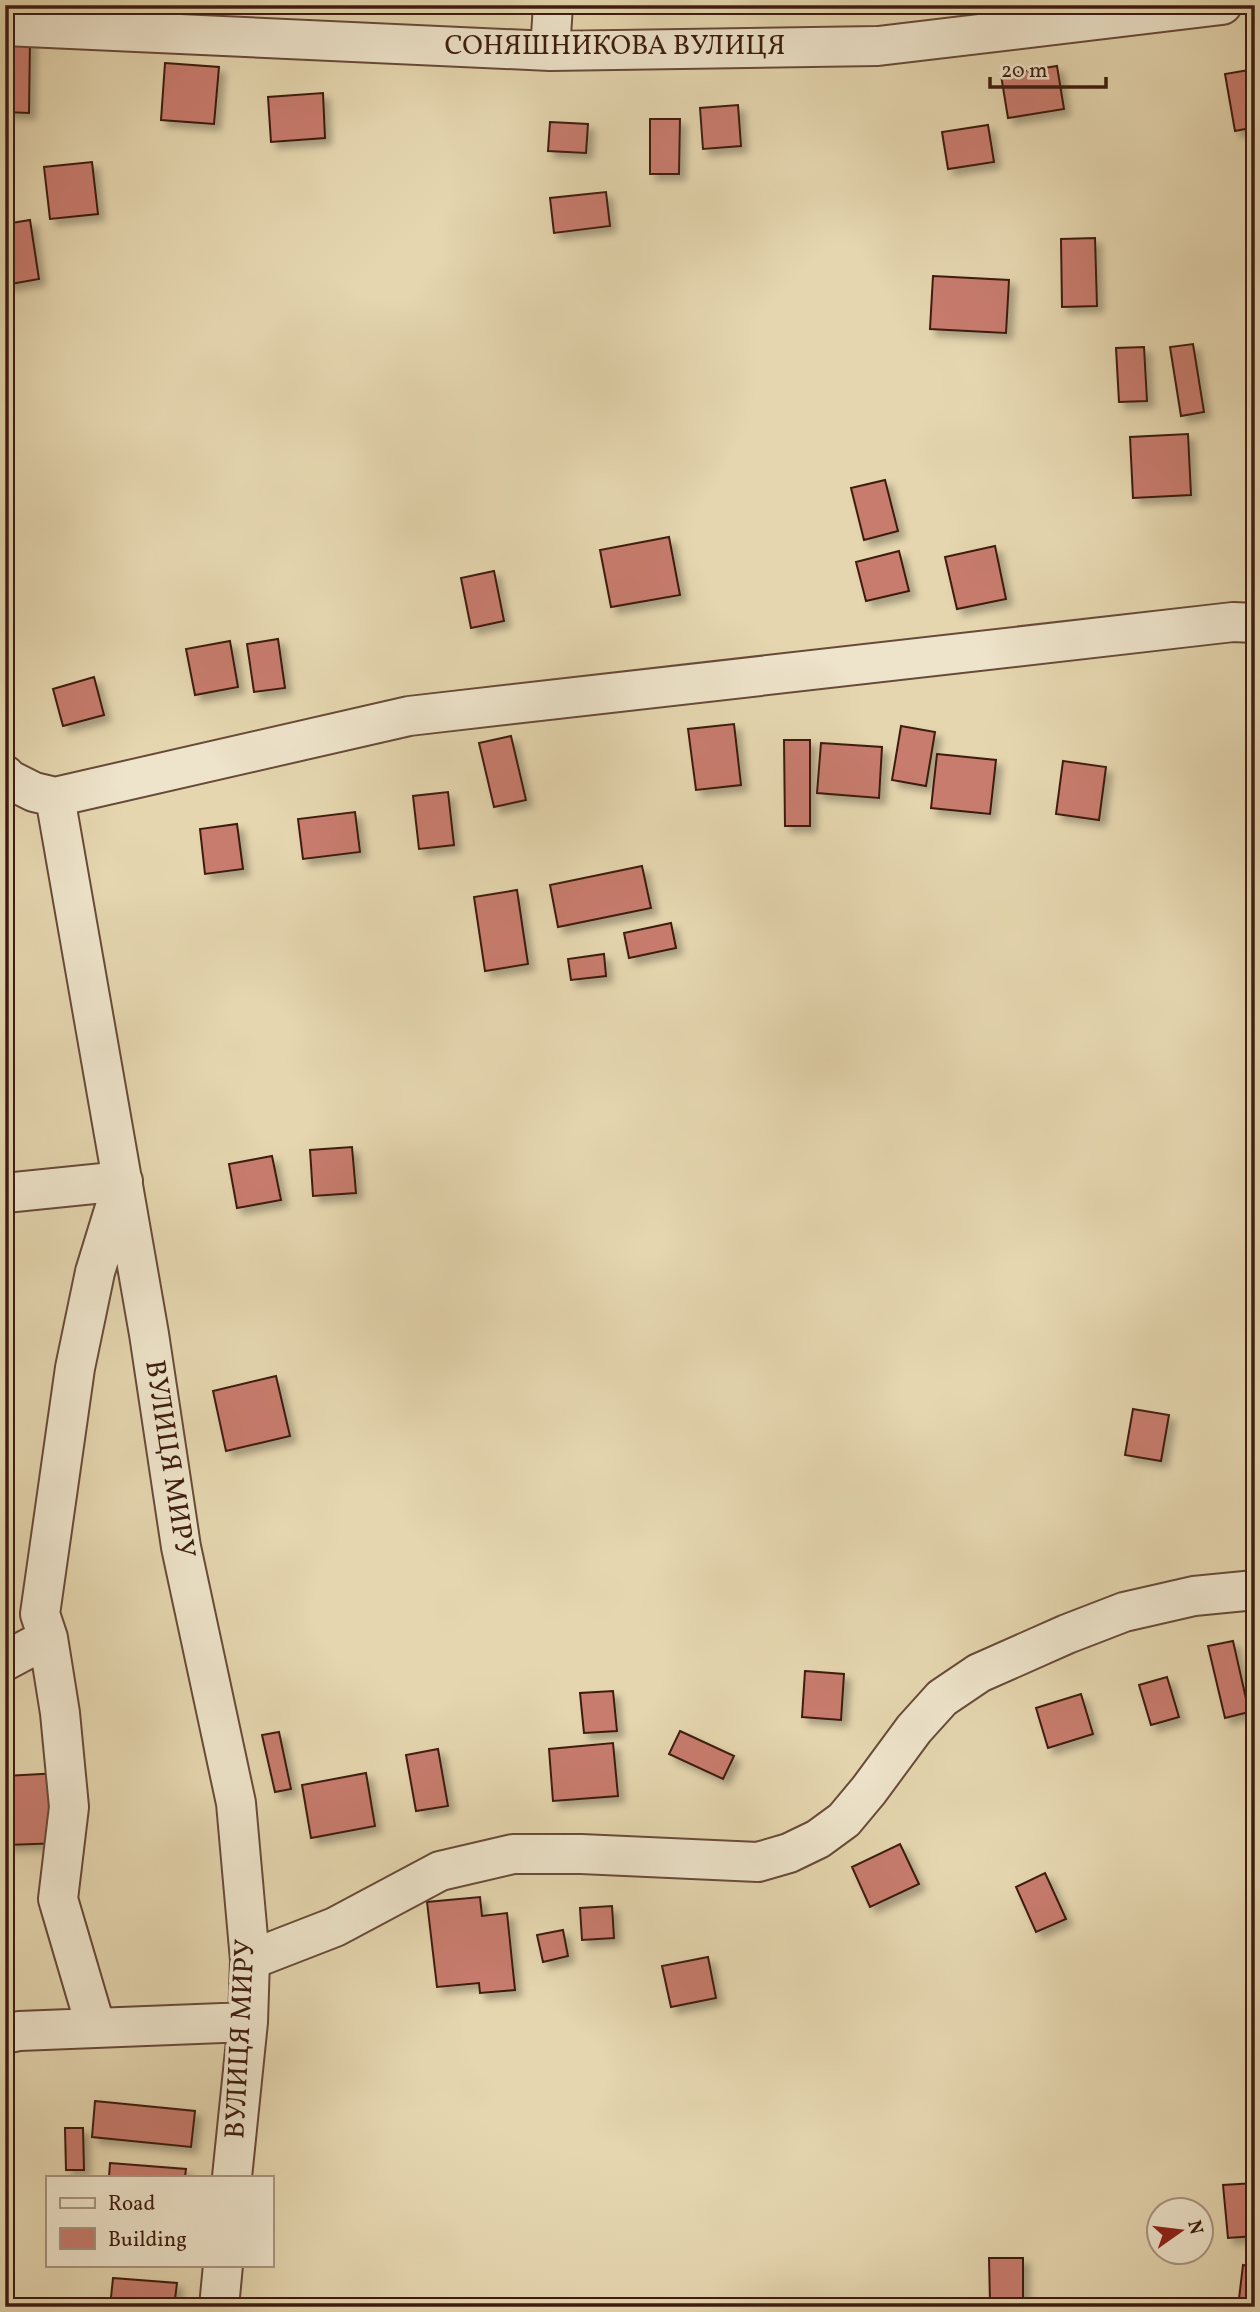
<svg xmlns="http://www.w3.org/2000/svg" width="1260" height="2312" font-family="Vollkorn,serif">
	<defs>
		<filter id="shadow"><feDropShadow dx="6" dy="6" stdDeviation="3.5" flood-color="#0004"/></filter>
	</defs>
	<rect width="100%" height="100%" fill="#e5d6af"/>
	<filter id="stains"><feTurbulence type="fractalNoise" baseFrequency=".00286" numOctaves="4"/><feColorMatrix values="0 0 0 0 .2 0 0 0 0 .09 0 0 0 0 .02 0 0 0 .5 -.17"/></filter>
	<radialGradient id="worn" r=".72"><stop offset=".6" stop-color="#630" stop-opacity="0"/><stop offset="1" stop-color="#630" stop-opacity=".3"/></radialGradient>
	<!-- building -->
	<path fill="#c87b6e" stroke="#3e1c10" stroke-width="2" filter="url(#shadow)" d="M5,39H30L29,113L5,112Z
		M165,63L219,67L214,124L161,120Z
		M1057,66L1064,109L1008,118L1001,75Z
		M1255,69V127L1235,131L1225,74Z
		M323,93L325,138L271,142L268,97Z
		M738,105L741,146L703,149L700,108Z
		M650,119H680L679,174H650Z
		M550,122L588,124L586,153L548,151Z
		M988,125L994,162L948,169L942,132Z
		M92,162L98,214L50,219L44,167Z
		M606,192L610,226L554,233L550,198Z
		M30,220L39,279L5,285V224Z
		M1095,238L1097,306L1062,307L1061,239Z
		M933,276L1009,280L1006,333L930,329Z
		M1193,344L1204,412L1181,416L1170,347Z
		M1144,347L1147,401L1119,402L1116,348Z
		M1188,434L1191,495L1133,498L1130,437Z
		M885,480L898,531L864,540L851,488Z
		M669,537L680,595L611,607L600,550Z
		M995,546L1006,599L957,609L945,557Z
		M899,551L909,591L866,601L856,562Z
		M494,571L504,621L471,628L461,578Z
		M278,639L285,688L254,692L247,644Z
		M230,641L238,687L195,695L186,649Z
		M94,677L104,715L63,726L53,689Z
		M734,724L741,785L696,790L688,729Z
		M901,726L935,732L926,786L892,780Z
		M511,736L526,800L494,807L479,743Z
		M784,740H810V826H785Z
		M821,743L882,747L879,798L817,793Z
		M937,754L996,760L990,814L931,808Z
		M1063,761L1106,767L1099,820L1056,814Z
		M448,792L454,845L419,849L413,796Z
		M355,812L360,852L303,859L298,819Z
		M237,824L243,869L205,874L200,829Z
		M642,866L651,908L558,927L550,885Z
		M517,890L528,964L485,971L474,897Z
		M671,923L676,948L629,958L624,933Z
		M604,954L606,976L571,980L568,959Z
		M352,1147L356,1193L313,1196L310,1150Z
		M272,1156L281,1200L237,1208L229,1164Z
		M276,1376L290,1436L226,1451L213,1391Z
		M1133,1409L1169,1415L1161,1461L1125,1455Z
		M1233,1641L1249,1712L1225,1718L1208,1646Z
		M805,1671L844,1674L841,1720L802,1717Z
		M1167,1677L1179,1717L1151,1725L1139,1685Z
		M613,1691L617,1731L584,1733L580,1693Z
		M1081,1694L1093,1734L1048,1748L1036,1708Z
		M680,1731L734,1756L723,1779L669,1754Z
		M279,1732L291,1789L275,1792L262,1735Z
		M613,1743L618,1796L553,1801L549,1749Z
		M438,1749L448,1806L416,1811L406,1755Z
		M60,1773L63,1843L6,1845L5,1776Z
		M366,1773L375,1826L311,1838L302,1785Z
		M900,1844L919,1884L870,1907L852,1867Z
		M1045,1873L1066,1919L1036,1932L1016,1887Z
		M480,1897L482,1916L507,1913L515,1990L480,1993L479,1983L437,1987L427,1902Z
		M612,1906L614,1938L582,1940L580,1908Z
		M563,1930L568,1956L543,1962L537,1935Z
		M708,1957L716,1998L671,2007L662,1966Z
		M95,2101L195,2111L191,2147L92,2137Z
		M65,2128H83L84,2170H66Z
		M110,2163L186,2169L185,2177H109Z
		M1255,2183V2236L1228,2238L1223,2185Z
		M989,2258H1023V2302H990Z
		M1243,2265L1255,2267V2307H1238Z
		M113,2278L177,2283L174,2307H110Z"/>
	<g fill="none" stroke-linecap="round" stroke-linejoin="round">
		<!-- minor casing -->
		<g stroke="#684a38" stroke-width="42">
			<path id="minor" d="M5,26L550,51L878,46L1222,5
				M550,51L553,5
				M5,775L8,779L34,792L55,797L149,1334L181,1547L236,1803L250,1960L248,2022L232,2177
				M55,797L409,716L1233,622L1255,623
				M5,1193L123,1181L95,1272L75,1368L40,1614L48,1638L60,1713L69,1807L58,1899L96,2028
				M5,1661L48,1638
				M250,1960L335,1927L440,1871L513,1854H581L758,1862L789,1853L818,1839L844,1820L869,1790L914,1729L942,1698L979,1673L1067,1634L1124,1612L1194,1596L1255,1590
				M5,2034L19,2031L248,2022
				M219,2307L223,2265"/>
		</g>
		<!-- minor -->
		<use href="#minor" stroke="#eee4cb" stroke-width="38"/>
	</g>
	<g text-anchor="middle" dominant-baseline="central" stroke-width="7" stroke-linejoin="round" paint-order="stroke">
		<!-- street labels -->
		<g font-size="28" fill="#3e1c10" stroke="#eee4cb">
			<text x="615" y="46">СОНЯШНИКОВА ВУЛИЦЯ</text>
			<text transform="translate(169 1459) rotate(81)">ВУЛИЦЯ МИРУ</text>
			<text transform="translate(241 2039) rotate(-87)">ВУЛИЦЯ МИРУ</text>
		</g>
	</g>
	<!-- margin -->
	<rect width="1260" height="2312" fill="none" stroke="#e5d6af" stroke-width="28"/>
	<rect x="7" y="7" width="1246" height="2298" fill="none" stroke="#3e1c10" stroke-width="3.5"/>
	<rect x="14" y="14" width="1232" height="2284" fill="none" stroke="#3e1c10" stroke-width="2"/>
	<!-- legend -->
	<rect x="46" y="2176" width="228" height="91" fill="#eee4cb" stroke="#a89480" stroke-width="2"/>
	<rect x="60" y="2198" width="35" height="10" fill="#eee4cb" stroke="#a89480" stroke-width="2"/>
	<text x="108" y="2210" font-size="21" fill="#3e1c10">Road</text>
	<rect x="60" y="2228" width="35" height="21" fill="#c87b6e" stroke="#a89480" stroke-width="2"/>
	<text x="108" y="2246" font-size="21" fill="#3e1c10">Building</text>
	<!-- north arrow -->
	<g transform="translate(1180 2231) rotate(76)"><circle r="33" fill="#eee4cb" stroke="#a89480" stroke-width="2"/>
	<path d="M0-5L12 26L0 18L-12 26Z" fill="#8f2418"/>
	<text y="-10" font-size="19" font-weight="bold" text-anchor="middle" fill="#3e1c10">N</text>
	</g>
	<!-- scale -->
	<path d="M990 77v10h116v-10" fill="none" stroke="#3e1c10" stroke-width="3.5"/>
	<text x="1001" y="77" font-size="21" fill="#3e1c10" stroke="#eee4cb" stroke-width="5" paint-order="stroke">20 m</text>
	<rect width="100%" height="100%" filter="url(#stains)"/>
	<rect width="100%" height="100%" fill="url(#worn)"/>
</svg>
